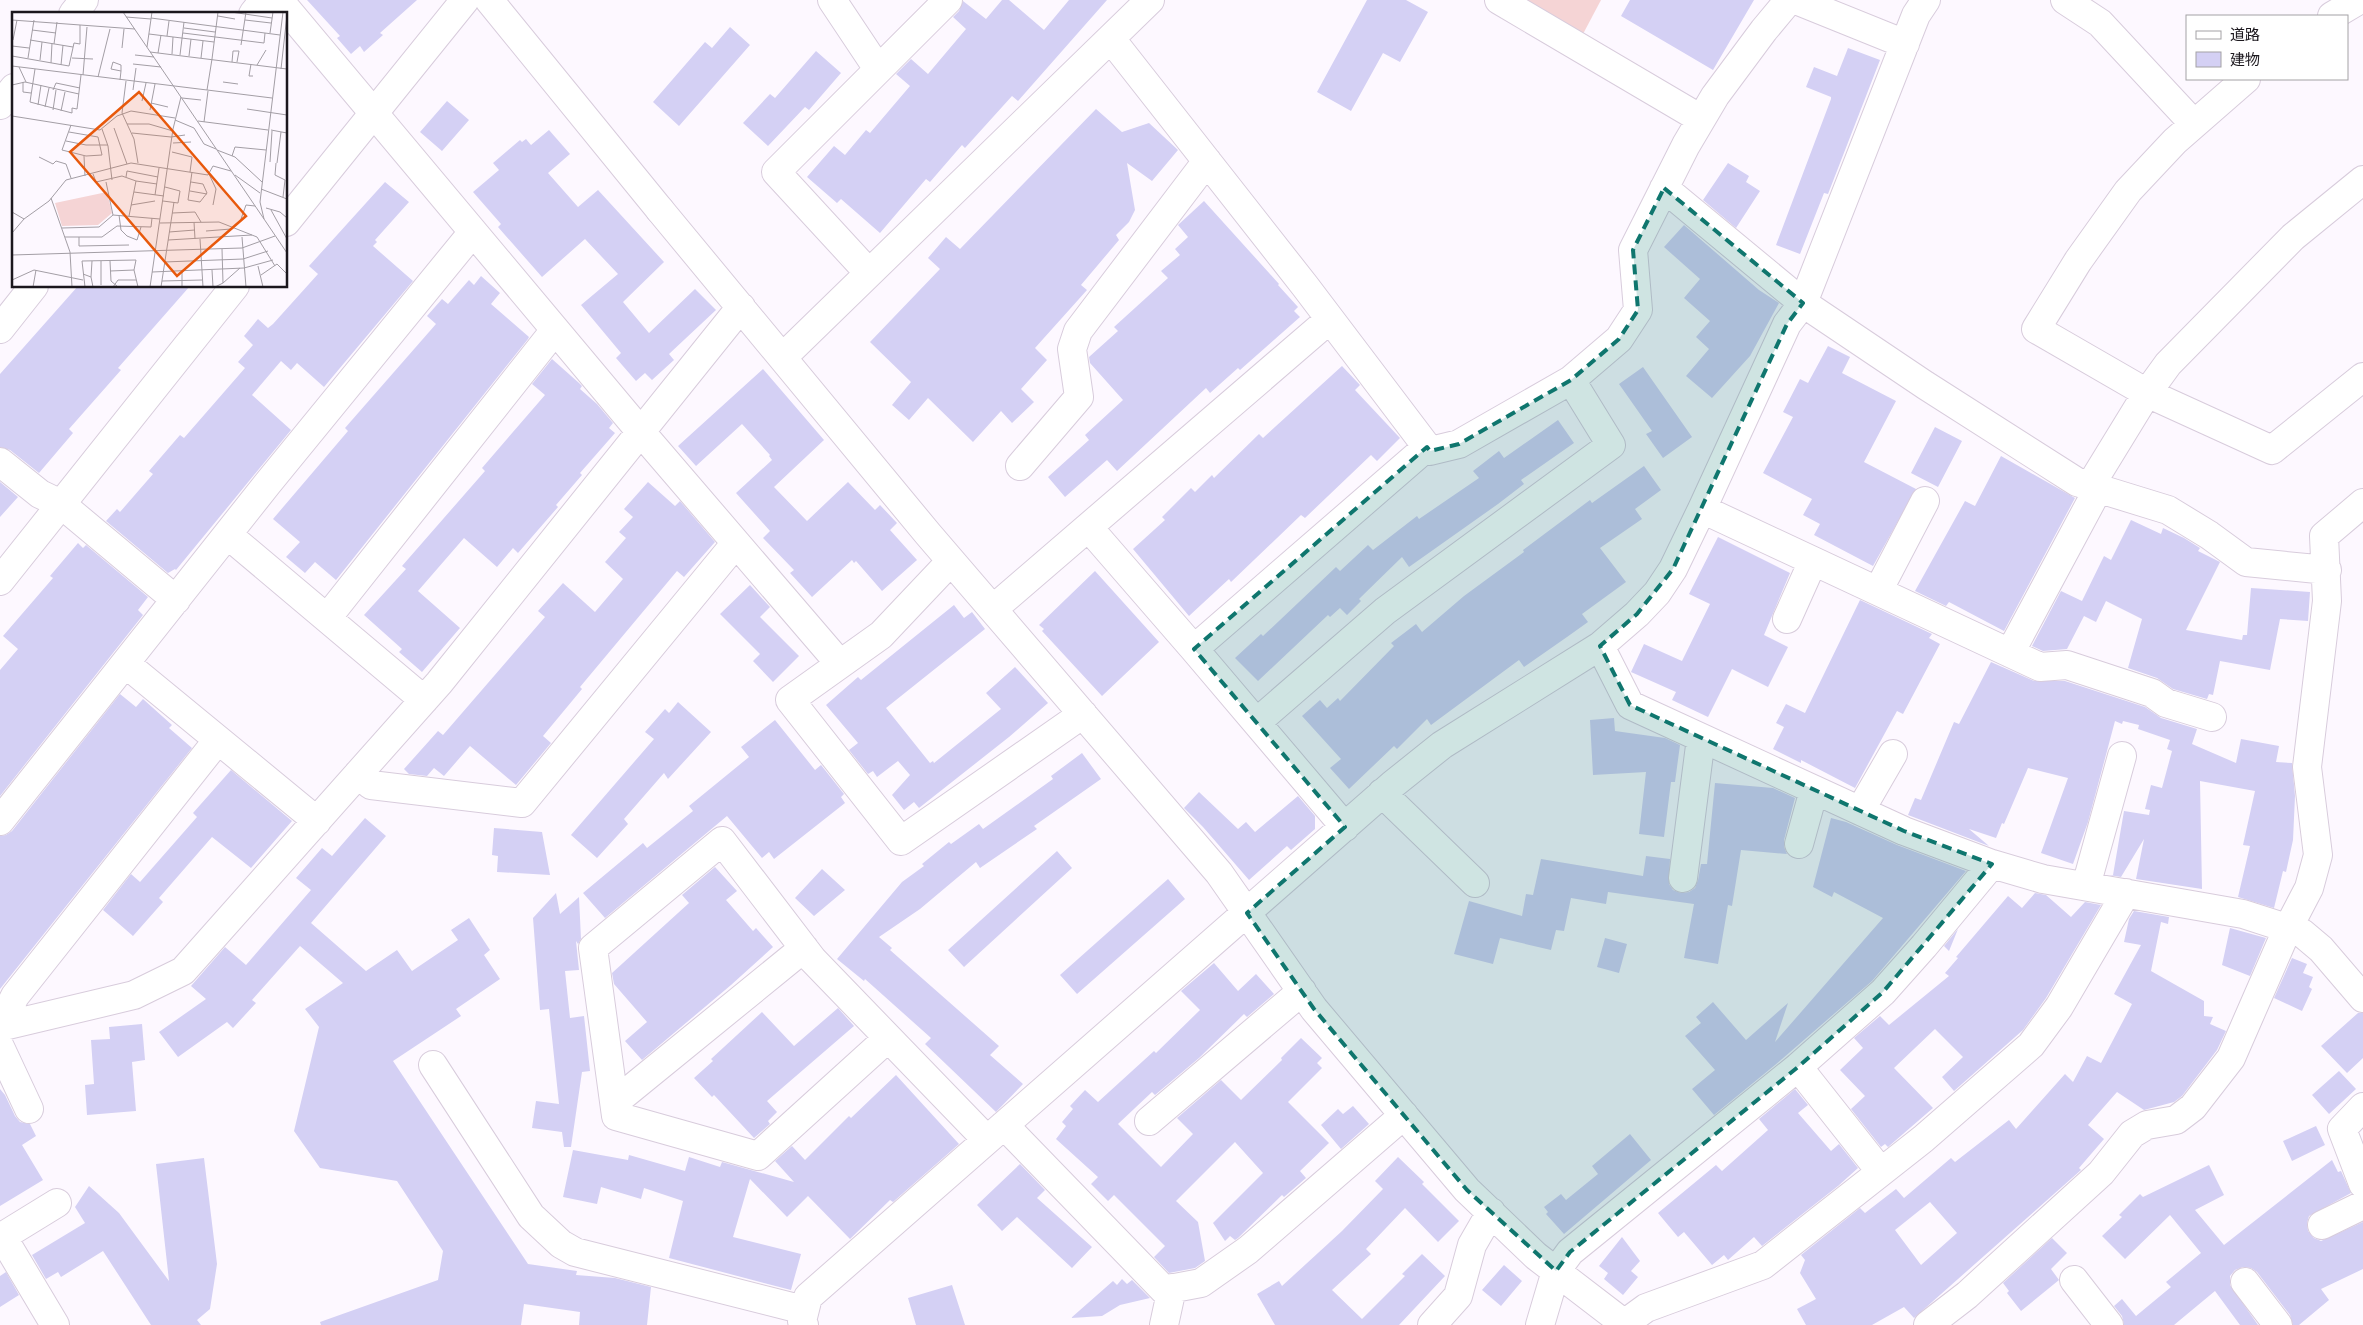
<svg xmlns="http://www.w3.org/2000/svg" width="2363" height="1325" font-family="'Noto Sans','Noto Sans JP',sans-serif">
	<rect width="100%" height="100%" fill="#fdf8ff"/>
	<!-- pitch -->
	<path fill="#f5d4d5" d="M1522,0H1601L1583,34Z"/>
	<!-- building -->
	<path fill="#d4d0f4" fill-rule="evenodd" d="M307,0H417L380,33L383,35L364,52L360,46L351,54L337,38L340,36Z
		M1002,0H1009L1044,30L1069,0H1107L1018,101L1012,96L965,148L962,145L930,182L926,179L880,233L841,199L837,203L807,177L834,146L845,155L866,130L870,133L910,86L896,74L911,59L928,74L966,29L953,17L959,11L963,1L986,19Z
		M1367,0H1406L1428,12L1400,62L1383,53L1351,111L1317,92Z
		M1630,0H1754L1713,70L1621,16Z
		M730,27L750,45L679,126L653,102L705,42L712,48Z
		M1848,48L1880,60L1828,194L1824,193L1800,254L1776,245L1831,99V97L1806,87L1814,67L1837,76Z
		M816,51L841,73L809,110L805,107L768,146L743,123L770,94L775,98Z
		M447,101L469,120L442,151L420,132Z
		M1096,109L1122,132L1149,123L1178,150L1152,181L1127,163L1135,210L1129,222L1116,235L1119,240L1081,285L1087,290L1035,348L1047,360L1021,389L1034,402L1012,423L1001,411L973,442L928,398L909,420L892,405L911,382L870,342L940,269L928,258L946,237L960,249Z
		M549,130L570,154L548,173L578,207L598,190L664,262L623,302L649,333L695,289L716,310L669,354L674,360L652,380L645,373L636,381L616,358L621,353L581,305L618,274L585,239L542,277L498,227L501,224L473,192L499,170L493,163L520,140L522,142L526,139L531,145Z
		M1728,163L1749,176L1746,182L1760,191L1736,228L1703,200Z
		M385,182L409,202L375,240L377,242L373,246L413,281L324,387L297,363L291,370L281,361L252,395L291,430L176,570L175,569L168,573L106,521L117,509L120,512L153,474L149,471L180,435L184,438L245,368L238,362L253,345L244,336L258,319L268,328L273,324L318,274L309,266Z
		M1204,201L1279,284L1278,285L1298,307L1294,311L1300,317L1240,370L1238,368L1210,393L1206,388L1117,471L1107,460L1065,497L1048,477L1089,440L1085,435L1123,400L1090,363L1089,357L1118,331L1114,327L1168,278L1161,271L1180,255L1175,249L1188,237L1178,225Z
		M1684,225L1759,290L1779,303L1750,356L1712,398L1686,376L1709,349L1696,337L1710,321L1684,298L1700,279L1664,247Z
		M481,276L500,293L491,304L529,337L528,339L336,580L315,562L305,573L286,557L300,542L273,519L348,431L345,428L436,324L427,316L442,299L448,304L469,280L474,285Z
		M78,286H190L118,368L121,370L69,429L73,433L39,473L10,450L0,447V374Z
		M1828,346L1850,357L1842,373L1896,401L1864,462L1916,489L1873,566L1814,535L1820,524L1803,515L1812,499L1763,473L1793,417L1783,412L1800,379L1808,383Z
		M552,359L579,383L582,386L580,389L597,404L613,423L609,428L615,433L580,473L582,475L556,505L558,507L518,553L513,548L497,567L464,538L418,591L460,628L422,672L399,652L402,649L364,615L406,569L402,566L485,471L482,468L545,395L532,384Z
		M1342,366L1360,385L1355,390L1400,438L1377,461L1371,455L1305,518L1301,515L1231,582L1229,579L1189,616L1133,549L1165,520L1162,517L1191,488L1195,492L1212,475L1214,478L1259,434L1263,438Z
		M1643,367L1692,437L1663,458L1646,434L1652,431L1619,384Z
		M763,369L824,440L774,487L807,521L848,482L875,510L880,505L897,523L890,530L917,560L882,591L856,561L854,563L852,560L812,597L790,573L794,570L763,538L770,531L736,493L772,460L769,456L770,455L742,424L696,466L678,446Z
		M1558,420L1574,443L1521,480L1524,484L1498,504L1409,567L1402,557L1359,599L1361,601L1347,615L1340,608L1330,617L1328,615L1258,681L1235,658L1261,634L1263,636L1336,567L1340,571L1368,545L1373,550L1417,516L1419,519L1479,478L1473,471L1499,451L1504,458Z
		M1935,427L1962,441L1938,487L1911,473Z
		M2001,456L2075,498L2004,631L1949,602L1946,606L1915,591L1965,501L1975,506Z
		M1644,466L1661,490L1635,509L1642,519L1600,548L1626,582L1582,614L1588,622L1567,637L1524,667L1519,660L1431,725L1427,719L1397,749L1394,746L1349,789L1330,768L1341,759L1302,716L1320,700L1327,708L1338,698L1340,701L1394,646L1391,643L1416,624L1422,632L1464,596L1524,552L1523,550L1590,500L1592,503Z
		M0,482L18,497L0,517Z
		M648,482L675,506L680,501L715,542L684,577L677,571L580,687L582,689L543,736L551,743L516,785L470,746L444,776L434,768L427,776L409,774L404,769L438,731L443,735L545,617L538,611L563,583L595,612L623,579L605,562L626,538L619,532L633,517L624,509Z
		M2131,520L2161,534L2163,528L2184,538L2200,548L2198,551L2220,562L2186,630L2242,640L2243,635H2247L2251,588L2310,592L2308,621L2280,619L2270,670L2220,661L2213,695L2209,694L2207,699L2173,689L2157,678L2128,668L2142,619L2106,601L2096,622L2084,616L2067,649L2043,651L2032,646L2061,591L2082,601L2104,556L2111,560Z
		M1718,537L1790,573L1764,635L1788,647L1768,687L1732,669L1708,717L1672,700L1676,692L1631,672L1644,644L1682,661L1710,604L1689,594Z
		M78,543L83,548L86,545L148,597L138,610L143,615L0,796V670L18,649L3,636L53,578L50,576Z
		M1095,571L1159,642L1102,696L1042,631L1044,629L1039,625Z
		M750,585L770,607L760,617L799,656L773,682L753,661L760,654L720,614Z
		M1860,600L1932,634L1929,638L1940,644L1903,714L1897,711L1855,788L1801,760V763L1773,749L1784,727L1776,723L1786,704L1805,713Z
		M954,605L964,618L972,612L985,629L886,708L930,763L933,761L934,763L1001,709L986,693L1015,667L1048,703L1009,737L919,808L914,802L904,810L892,795L910,775L898,761L877,777L873,771L868,774L849,750L858,743L826,705L858,677L861,680Z
		M1991,662L2034,681H2065L2145,707L2161,718L2197,729L2192,744L2236,763L2241,739L2279,746L2276,762L2292,763L2295,796L2293,840L2286,872L2283,871L2274,908L2238,897L2250,846L2243,845L2255,791L2200,781L2202,889L2136,879L2144,839L2121,877L2109,875H2113L2124,811L2149,815L2150,810L2145,809L2151,785L2162,788L2172,751L2167,749L2170,740L2138,729L2139,725L2123,721L2122,724L2115,721L2088,822L2073,864L2041,853L2068,778L2028,768L2004,824L2002,823L1996,838L1969,829L1989,846L1908,815L1915,798L1921,800L1954,722L1959,724Z
		M120,694L136,707L143,699L172,725L169,728L192,748L0,989V836L6,835L12,831Z
		M678,702L711,732L668,779L664,773L624,819L628,824L597,858L571,835L654,739L645,732L665,709L669,713Z
		M1614,718L1615,731L1665,738L1680,745L1675,782H1671L1664,837L1639,834L1646,772L1593,775L1590,720Z
		M775,720L815,770L821,765L825,770L844,794L841,797L845,803L774,859L769,852L762,858L727,816L605,918L583,893L643,843L647,848L693,811L689,806L749,757L741,747Z
		M1082,753L1101,779L1034,826L1037,829L980,868L976,862L920,909L879,937L892,948L890,950L999,1046L990,1055L1023,1084L996,1112L925,1044L931,1038L865,979L864,981L837,959L902,882L924,866L922,864L949,842L951,844L979,824L983,829L1053,779L1051,776Z
		M231,770L292,821L251,868L212,837L159,898L163,902L133,936L103,910L131,874L140,882L197,817L193,813Z
		M1715,783L1773,788L1795,798L1784,840V847L1787,854L1741,850L1732,906L1728,905L1718,964L1684,958L1694,904L1608,892L1606,904L1571,898L1564,931L1556,930L1551,950L1500,938L1493,964L1454,954L1469,901L1522,916L1526,894L1533,895L1541,859L1643,876L1646,856L1670,859L1669,884L1673,890L1681,893L1689,892L1695,888L1698,880L1701,864H1707Z
		M1199,792L1238,829L1246,822L1255,832L1298,796L1315,816V829L1291,850L1287,846L1249,880L1203,827L1184,808Z
		M365,818L386,836L311,923L366,971L397,950L412,971L458,940L451,930L469,918L490,950L484,955L500,979L456,1009L461,1016L393,1061L528,1264L577,1271L576,1275L615,1278L651,1287L647,1325H579L580,1312L524,1304L521,1325H321L320,1322L438,1280L443,1251L397,1181L320,1168L294,1131L319,1027L305,1009L343,983L300,946L252,1000L256,1003L233,1028L227,1022L178,1057L159,1032L206,999L191,986L225,947L246,965L311,890L296,878L322,848L332,856Z
		M1831,818L1846,822L1897,845L1966,871L1872,981L1775,1065L1714,1115L1692,1089L1715,1070L1685,1036L1701,1023L1696,1017L1713,1002L1746,1040L1788,1003L1775,1042L1883,918L1834,892L1832,897L1813,887Z
		M494,828L542,832L550,875L497,872L498,856L492,855Z
		M1057,851L1072,868L964,967L948,950Z
		M715,867L737,891L726,900L753,931L756,928L773,947L731,985L642,1060L625,1041L647,1022L614,984L612,973L689,903L682,895Z
		M822,869L845,890L814,916L795,898Z
		M1168,879L1185,899L1077,994L1060,975Z
		M556,893L560,914L579,897L581,939L578,944L576,941L579,970L565,971L570,1018L584,1016L590,1071L582,1072L571,1147H564L562,1132L532,1128L536,1101L559,1104L549,1009L540,1010L533,918Z
		M2035,893L2046,895L2071,917L2085,902L2101,905L2046,998L2023,1030L1954,1091L1942,1077L1963,1057L1935,1029L1894,1068L1933,1108L1888,1147L1885,1144L1881,1147L1851,1109L1865,1096L1840,1070L1863,1048L1854,1038L1880,1016L1889,1025L1949,976L1945,973L1958,958L1956,957L2008,896L2022,908Z
		M2134,911L2169,917L2168,924L2161,922L2151,971L2204,1001V1016L2213,1017L2210,1024L2226,1031L2217,1050L2182,1096L2174,1102L2144,1110L2117,1092L2088,1125L2104,1139L2079,1168L2081,1170L1914,1318L1904,1307L1872,1325H1806L1797,1309L1816,1299L1800,1273L1805,1260L1801,1255L1860,1208L1865,1213L1896,1189L1904,1198L1951,1158L1955,1162L2009,1120L2016,1129L2065,1074L2073,1082L2087,1056L2101,1063L2132,1004L2114,994L2141,945L2124,942L2129,919ZM1930,1202L1957,1233L1921,1265L1895,1230Z
		M2230,928L2266,938L2250,976L2222,965Z
		M1958,929L1949,951L1944,946Z
		M1605,938L1627,944L1619,973L1597,967Z
		M2292,958L2307,964L2303,973L2313,977L2309,987L2312,989L2302,1011L2274,998Z
		M1214,963L1238,991L1256,974L1274,994L1247,1017L1244,1014L1199,1058L1155,1095L1152,1092L1118,1124L1161,1167L1193,1134L1177,1118L1221,1080L1241,1100L1282,1060L1281,1058L1301,1038L1322,1058L1317,1063L1322,1068L1288,1102L1329,1143L1300,1171L1306,1178L1284,1197L1282,1195L1238,1238L1235,1240L1230,1236L1225,1241L1213,1223L1263,1173L1235,1142L1176,1201L1198,1222L1205,1261L1195,1268L1169,1273L1154,1257L1165,1246L1114,1195L1108,1201L1091,1184L1098,1177L1056,1139L1066,1126L1062,1122L1073,1109L1070,1106L1085,1090L1098,1102L1154,1051L1156,1053L1200,1010L1181,991Z
		M838,1008L854,1026L767,1101L777,1112L768,1121L770,1124L754,1138L714,1095L712,1097L694,1078L713,1061L711,1059L762,1012L794,1046Z
		M2358,1013H2363V1058L2347,1073L2321,1046Z
		M142,1024L145,1060L132,1062L136,1111L87,1115L85,1085L94,1084L91,1040L110,1039L109,1027Z
		M2339,1071L2356,1089L2329,1114L2312,1095Z
		M896,1075L959,1144L893,1202L890,1200L850,1239L808,1196L787,1217L750,1179L733,1237L801,1254L791,1290L669,1258L683,1201L644,1188L641,1199L601,1187L597,1204L563,1197L573,1150L628,1160L629,1155L685,1171L689,1157L720,1167L722,1162L794,1182L775,1161L792,1146L805,1160L849,1116L851,1118Z
		M0,1089L5,1095L15,1116L20,1122L30,1124L36,1136L22,1145L43,1180L0,1206Z
		M1795,1089L1808,1105L1798,1113L1831,1151L1839,1144L1858,1168L1838,1186L1762,1246L1754,1237L1728,1260L1724,1255L1712,1265L1684,1232L1678,1237L1658,1213L1716,1165L1722,1171L1768,1130L1759,1119Z
		M1353,1106L1369,1124L1341,1149L1321,1125L1338,1109L1343,1114Z
		M2316,1126L2325,1145L2292,1161L2283,1141Z
		M1630,1134L1651,1160L1564,1234L1546,1214L1548,1212L1544,1207L1561,1194L1566,1200L1598,1174L1592,1166Z
		M1398,1157L1424,1182L1422,1184L1459,1221L1438,1242L1405,1208L1366,1249L1371,1254L1332,1290L1362,1319L1405,1276L1402,1274L1422,1254L1445,1276L1399,1325H1275L1257,1294L1279,1281L1282,1286L1342,1231L1383,1189L1375,1181Z
		M204,1158L217,1264L210,1309L197,1320L201,1325H151L103,1251L61,1277L58,1272L46,1279L32,1255L85,1223L75,1207L89,1186L119,1213L169,1281L156,1164Z
		M2332,1160L2338,1172L2341,1171L2351,1193L2309,1216L2307,1223L2308,1231L2314,1238L2321,1241L2363,1222V1269L2321,1289L2329,1300L2299,1325H2293L2290,1315L2257,1272L2251,1268L2243,1267L2235,1270L2230,1276V1285L2258,1325H2240L2215,1291L2174,1325H2124L2122,1316L2114,1306L2122,1299L2136,1316L2171,1287L2166,1282L2201,1253L2170,1215L2125,1259L2102,1236L2122,1217L2119,1215L2140,1194L2143,1197L2209,1165L2224,1195L2195,1210L2224,1245Z
		M1020,1164L1045,1190L1037,1198L1092,1247L1072,1268L1017,1217L1002,1231L977,1205Z
		M1622,1237L1640,1261L1631,1271L1638,1277L1623,1295L1604,1279L1608,1273L1599,1266Z
		M2052,1238L2067,1253L2051,1269L2059,1280L2021,1311L2007,1293L2009,1291L2003,1283Z
		M1504,1265L1522,1281L1501,1306L1482,1290Z
		M6,1272L19,1295L0,1307V1276Z
		M1122,1279L1127,1284L1132,1280L1150,1298L1120,1305L1102,1316L1071,1318L1113,1281L1117,1285Z
		M952,1285L965,1325H916L908,1298Z"/>
	<g fill="none" stroke-linecap="round" stroke-linejoin="round">
		<!-- street casing -->
		<g stroke="#d8ccdc" stroke-width="30">
			<path id="street" d="M279,0L640,431L840,664
				M832,0L878,69
				M1499,0L1701,119
				M1796,0L1905,44
				M2065,0L2100,23L2194,124
				M73,14L84,0
				M253,14L264,0
				M2332,16L2359,0
				M1111,39L1305,286L1430,451L1459,444L1571,380L1619,339L1638,310L1633,250L1686,145L1715,96L1764,30L1789,0
				M2246,79L2175,141L2128,191L2078,261L2036,329L2147,393L2272,450L2363,377
				M0,105L14,88
				M1664,188L1803,303L1925,385L2077,482L2168,510L2209,535L2246,562L2327,570
				M660,210L928,534L1219,873L1314,1009L1467,1190L1536,1256L1626,1325
				M869,273L776,172L948,0
				M0,329L34,286
				M783,357L1150,0
				M0,462L40,494L61,504L176,600
				M1020,466L1079,397L1072,349L1078,331L1207,161
				M2090,486L2147,393L2168,364L2293,237L2363,180
				M1702,509L2040,667L2067,665L2152,693L2166,703L2212,717
				M1089,528L1194,649L1345,827
				M228,535L424,700
				M951,561L881,635L790,700L901,841L1083,714
				M1878,591L1925,501
				M993,609L1330,319
				M327,618L555,330
				M1787,619L1813,561
				M1600,646L1630,705L1904,831L1992,864L2043,879L2243,914L2302,933L2321,949L2363,998
				M1194,649L1427,447
				M2010,653L2098,489
				M126,664L317,821
				M1257,722L1385,611L1611,445L1571,380
				M358,774L371,785L522,803L736,543
				M1382,793L1475,883
				M1860,811L1893,754
				M0,821L268,483L473,232
				M1799,844L1814,790
				M1683,878L1701,738
				M2086,886L2122,756
				M0,1026L15,996L217,741
				M0,1027L134,995L183,971L439,683L741,307
				M888,1038L758,1156L616,1116L593,948L722,841L813,960L987,1140
				M0,1047L29,1109
				M433,1065L531,1216L561,1244L575,1252L804,1310
				M1798,1067L1881,1172
				M615,1102L804,948
				M2363,1107L2342,1129L2363,1184
				M1149,1121L1302,991
				M1004,1125L1164,1290L1201,1283L1248,1250L1404,1115
				M2322,1225L2363,1205
				M2,1236L55,1325
				M0,1238L57,1203
				M2074,1280L2109,1325
				M2245,1282L2278,1325
				M1624,1324L1646,1308L1763,1265L1923,1139L2031,1045L2059,1007L2126,893
				M804,1325L802,1321L808,1297L1392,785L1442,745L1600,646L1637,614L1657,593L1673,569L1702,509L1787,324L1803,303L1916,15L1926,0
				M1164,1325L1172,1288
				M1432,1325L1458,1296L1472,1245L1491,1212
				M1540,1325L1556,1271L1570,1252L1798,1067L1883,992L1924,946L1992,864
				M1928,1325L1967,1295L2101,1173L2132,1134L2147,1125L2176,1120L2193,1107L2231,1058L2286,932L2309,888L2318,855L2307,767L2327,601L2324,536L2363,503"/>
		</g>
		<!-- secondary casing -->
		<g stroke="#d8ccdc" stroke-width="30">
			<path id="secondary" d="M489,0L660,210
				M286,222L465,0
				M0,581L235,286"/>
		</g>
		<!-- street -->
		<use href="#street" stroke="#fff" stroke-width="28"/>
		<!-- secondary -->
		<use href="#secondary" stroke="#fff" stroke-width="28"/>
	</g>
	<!-- marked area -->
	<path fill="#0f766e" fill-opacity="0.2" stroke="#0f766e" stroke-width="4" stroke-dasharray="10 6" stroke-linejoin="round" d="M1664,188L1803,303L1787,324L1673,569L1637,614L1600,646L1630,705L1904,831L1992,864L1883,992L1798,1067L1570,1252L1556,1271L1467,1190L1314,1009L1247,913L1345,827L1194,649L1427,447L1430,451L1459,444L1571,380L1619,339L1638,310L1633,250Z"/>
	<!-- overview -->
	<g transform="translate(12 12)">
		<rect width="275" height="275" fill="#fdf8ff"/>
		<path d="M95,180L100,201L86,213L50,214L43,191Z" fill="#f5d4d5"/>
		<path fill="none" stroke="#a39ea5" stroke-width="1" d="M111,0L252,207M219,0L260,6M271,0L248,190L252,207L275,241M206,4L223,7M114,5L139,7M139,6L268,23M0,8L123,17M233,8L259,11M172,16L203,20M20,18L44,21M171,21L252,31L253,21M258,21L261,0M137,22L202,30M155,24L157,9M1,28L5,8M18,28L61,35M42,32L45,10M229,33L234,0M0,34L17,36M135,35L140,0M110,36L112,17M138,40L275,57M146,41L149,23M160,42L161,25M123,43L142,45M168,43L172,10M0,44L57,54L62,31L68,32V13M177,44L179,27M16,46L22,8M60,46L81,47M189,46L191,29M200,47L206,0M28,48L30,30M220,50L221,39H227L225,50M39,51L40,31M121,52L149,55M239,52L237,64H241M49,53L51,33M245,53L254,38M0,54L260,86M7,55L14,70M23,57L18,90L60,101V96L65,97L69,63M269,57L275,3M71,63L75,15M86,65L98,17M108,68L109,59V53L101,50L99,57L109,59M114,69L110,101L122,127L126,151M11,70V80L19,81M211,70L226,72M0,73L13,70L67,82M41,78L44,71L68,76M121,78L124,56M195,78L200,47M170,86L189,88M130,89L134,71M139,91L156,95M26,93L29,73M33,95L37,76M235,97L275,103M41,98L44,78M138,98L143,72M49,99L53,80M0,104L88,118L105,104L119,99L163,106M163,108L182,116L192,132L204,137M186,109L256,118M192,110L196,79M115,112H137L161,119M102,116L115,152M90,117L96,134L100,168M259,118L275,121M57,120L86,125L90,143L74,144L50,138L59,113M120,121L159,125L173,123M54,129L74,133H96M161,131L179,130M205,138L223,145L250,170M160,140L180,145L178,160M72,144L73,164M220,144L223,135L254,138M27,145L41,152L44,149L54,152L59,166M258,150L260,119M264,151L263,163L273,168L271,185M265,151L269,120M81,162L84,170L110,164L124,169L117,204M197,162L204,177L201,193M223,163L248,181M114,165L115,159L146,165M124,169L145,172M94,170L101,203M179,170L191,172L195,181L188,190L176,188L180,160M249,177L275,187M178,179L195,182M122,180L152,184M143,183L147,156M39,186L58,240L60,275M151,189L166,191L168,179L153,175M119,193L143,189M254,196L268,200L275,206M259,198L275,227M0,200L12,207L37,189L54,168L119,151L196,163L201,154L219,159M160,201L183,200L189,210M107,203L109,218L115,224L125,228L129,215M229,207L234,193L243,194M182,210L183,227M148,211L207,210L245,225L263,254M50,216L87,215L101,203L148,207M194,219L219,217M157,220L183,218M0,221L12,207M53,225H90L105,214L139,215L140,206M67,225V234L117,233M230,225L234,275M188,227L191,275M156,228L240,223M210,237L211,271M0,243L230,236L263,224M124,248L122,258L126,275M89,249V273M98,249L99,269L106,275M152,250L231,247L256,239M246,254L251,275M200,258L201,275M98,259L122,258M170,259V275M140,260L232,256L261,248M71,262L79,265L81,275M249,263L265,252L275,262M79,265L80,249M0,268L22,258L71,268M150,269L190,268M21,275L24,258M73,275L70,249L124,248M101,275L106,268H124M138,275L161,117L169,85M149,275L162,190M203,275L211,271L228,256"/>
		<path fill="#e8590c" fill-opacity="0.15" stroke="#e8590c" stroke-width="2.5" d="M127,80L234,204L165,264L58,140Z"/>
		<rect width="275" height="275" fill="none" stroke="#1b171d" stroke-width="2.5"/>
	</g>
	<!-- legend -->
	<rect x="2186" y="15" width="162" height="65" fill="#ffffff" stroke="#a4a2a5"/>
	<rect x="2196" y="31" width="25" height="8" fill="#ffffff" stroke="#a4a2a5"/>
	<text x="2230" y="40" font-size="15" fill="#1b171d">道路</text>
	<rect x="2196" y="52" width="25" height="15" fill="#d4d0f4" stroke="#a4a2a5"/>
	<text x="2230" y="65" font-size="15" fill="#1b171d">建物</text>
</svg>
